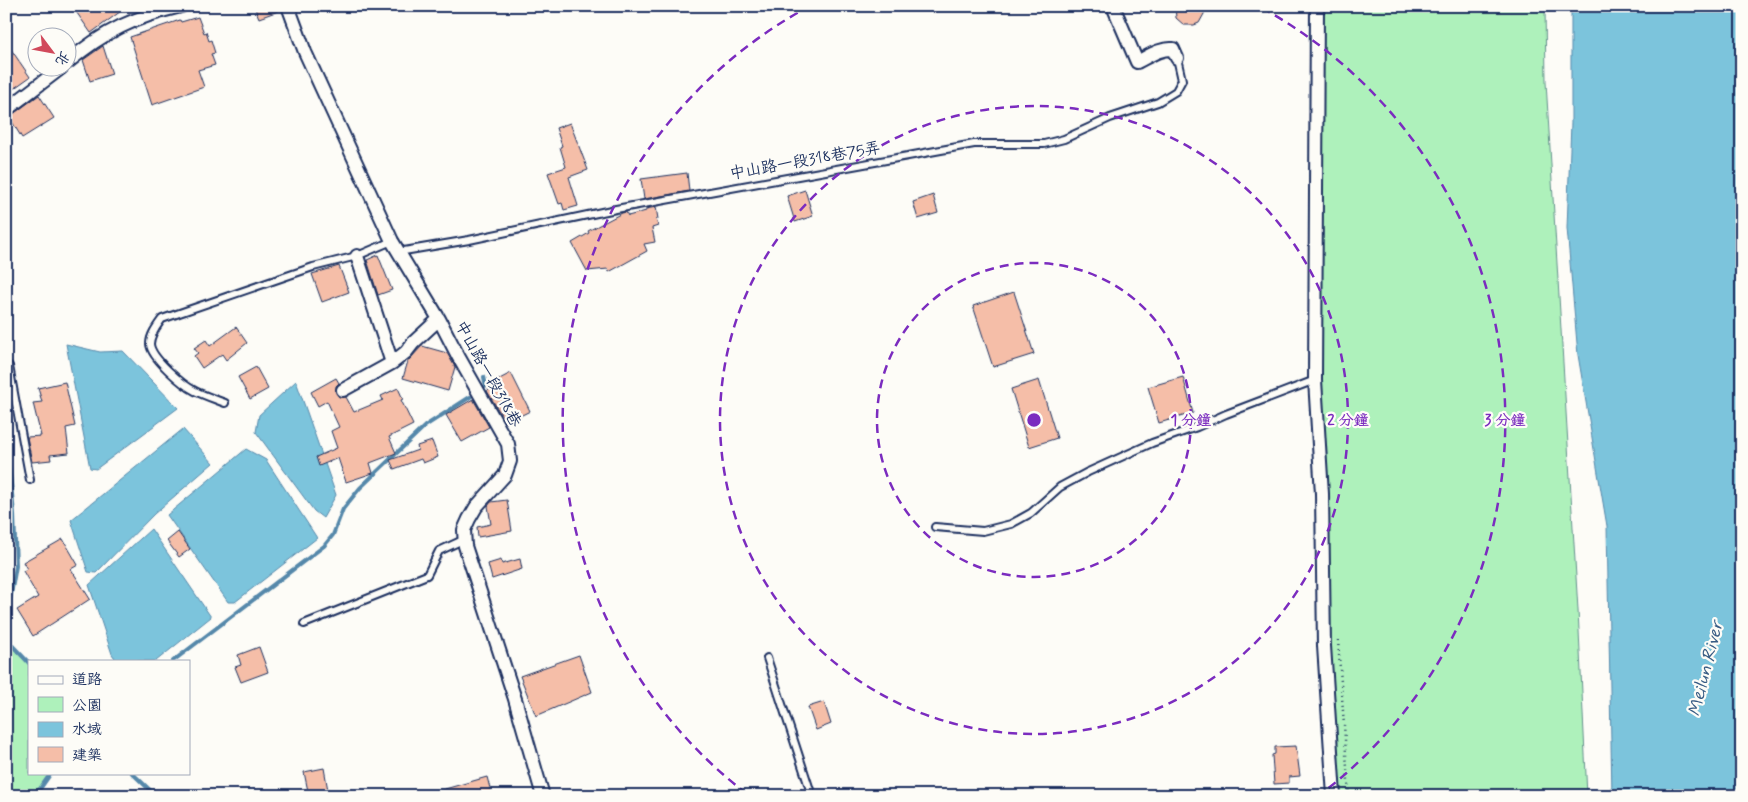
<svg xmlns="http://www.w3.org/2000/svg" width="1748" height="802" font-family="Mynerve,'LXGW WenKai TC',sans-serif">
	<rect width="100%" height="100%" fill="#fdfcf7"/>
	<filter id="ink" filterUnits="userSpaceOnUse"><feTurbulence type="fractalNoise" baseFrequency=".02" numOctaves="2"/><feDisplacementMap in="SourceGraphic" scale="10" xChannelSelector="R" yChannelSelector="G"/><feConvolveMatrix kernelMatrix="1 2 1 2 8 2 1 2 1" color-interpolation-filters="sRGB"/></filter>
	<g filter="url(#ink)">
		<!-- green -->
		<path fill="#aef1bb" stroke="#64908c" d="M1319,6H1545L1546,82L1578,610L1587,796H1340L1324,646Z
			M6,639L29,663V773H51C34,800 37,796 6,796Z"/>
		<!-- water -->
		<path fill="#7cc4dc" stroke="#58a" d="M1571,6H1742V772L1734,796H1612L1607,526L1578,355L1567,228L1571,123Z
			M66,344L100,352L123,351L178,408L96,469L90,468Z
			M296,381L336,495L323,518L314,511L256,432L259,415Z
			M183,429L213,463L154,514L96,573L88,572L71,520Z
			M246,449L266,460L317,538L235,602H228L167,515Z
			M151,529L211,617L156,661H117L112,654L89,585Z"/>
		<g fill="none" stroke-linecap="round" stroke-linejoin="round">
			<!-- stream -->
			<path stroke="#58a" stroke-width="4" d="M484,377L486,386
				M6,434L14,514L16,566L6,623
				M6,639L29,663
				M173,661L324,546L333,535L343,509L360,488L425,426L470,397
				M132,773L152,792L160,796
				M35,796L51,773"/>
		</g>
		<!-- building -->
		<path fill="#f5bea8" stroke="#1b2f5e" d="M72,6H128L91,33Z
			M254,6H280L281,10L259,18Z
			M1175,6H1205L1204,14L1199,23L1194,25H1184L1176,18Z
			M198,17L204,33L206,32L209,41L211,40L215,53L211,54L215,65L198,70L204,87L152,105L130,37L180,20L181,22Z
			M6,42L30,77L6,94Z
			M103,46L112,74L90,81L83,60Z
			M39,95L54,118L22,138L9,117Z
			M570,123L588,170L569,177L578,206L564,210L562,203L559,204L548,173L566,167L560,147L562,146L556,128Z
			M687,173L689,191L644,199L641,179Z
			M805,190L813,216L795,222L787,196Z
			M933,195L938,213L918,219L913,202Z
			M656,207L658,219H656L658,226L652,228L655,242L644,244L647,251L609,272L608,269L587,271L572,243L589,233L588,231L622,213L626,212L628,216L646,211V209Z
			M378,255L392,290L378,295L367,260Z
			M339,266L349,292L322,302L312,274Z
			M1014,292L1034,354L993,367L973,306Z
			M236,327L247,343L226,360L222,354L202,368L194,356L198,353L194,348L206,340L210,346Z
			M422,346L447,353L455,367L448,391L403,378L408,361Z
			M256,367L268,389L250,399L238,377Z
			M511,373L530,411L506,423L487,391L489,390L486,386Z
			M1183,377L1193,413L1159,423L1148,387Z
			M336,378L339,383L336,386V393L339,397H346L354,412L383,400L381,396L398,388L403,399L401,400L413,425L389,437L396,453L370,463L373,473L346,482L338,458L319,466L316,457L337,448L331,431L339,427L327,401L318,406L311,392Z
			M1039,380L1057,438L1029,447L1011,389Z
			M65,382L75,426L66,428L69,453L50,455L51,460L32,462L27,437L41,436L33,403L42,402L38,388Z
			M473,399L489,427L462,442L446,415Z
			M432,441L438,457L423,463L421,459L394,469L390,460L418,450L417,446Z
			M507,500L512,531L478,537L477,527L491,524L488,506L491,502Z
			M178,532L190,549L179,557L167,541Z
			M63,539L78,565L71,569L90,599L33,636L17,610L38,597L23,571L27,569L23,562Z
			M520,559L522,569L492,579L488,564L501,560L502,564Z
			M259,647L268,672L241,682L235,667L241,665L238,655Z
			M579,655L592,692L536,716L520,676Z
			M824,702L831,724L816,730L808,707Z
			M1296,746L1300,776L1289,777V783L1274,784L1272,755L1275,754V747Z
			M324,768L329,796H309L304,772Z
			M487,777L492,796H432L431,793Z"/>
		<g fill="none" stroke-linecap="round" stroke-linejoin="round">
			<!-- lane casing -->
			<g stroke="#1b2f5e" stroke-width="10">
				<path id="lane" d="M398,252L469,240L616,209L974,144H1044L1064,139L1110,118L1158,102L1176,91L1182,80L1177,58
					M6,363L9,366L30,480
					M225,403C215,399 205,396 195,391C183,385 151,358 150,344C150,335 157,326 162,319L313,267L357,256L392,241
					M935,527L983,531L1011,524L1031,513L1060,487L1088,472L1152,443L1197,427L1226,414L1315,380
					M304,624L427,575L439,551L465,539
					M767,658L812,796"/>
			</g>
			<!-- street casing -->
			<g stroke="#1b2f5e" stroke-width="16">
				<path id="street" d="M288,6L305,52L392,241L439,319L458,356L508,444L510,461L505,475L476,507L469,519L464,530L465,546L515,699L543,796
					M1113,6L1137,62C1149,56 1160,48 1173,49L1177,58
					M1317,6L1315,380L1322,494L1324,646L1334,796
					M68,62C104,31 135,17 181,6
					M6,110L61,68
					M357,256L392,363
					M343,390L392,363L406,352L413,343L439,319"/>
			</g>
			<!-- path -->
			<path stroke="#1b2f5e" stroke-width="2.5" stroke-dasharray="1 4" stroke-linecap="butt" d="M1338,640L1349,796"/>
			<!-- lane -->
			<use href="#lane" stroke="#fdfcf7" stroke-width="6"/>
			<!-- street -->
			<use href="#street" stroke="#fdfcf7" stroke-width="12"/>
		</g>
	</g>
	<!-- distance rings -->
	<g fill="none" stroke="#7b2cbf" stroke-width="2.5" stroke-dasharray="9 6">
		<circle cx="1034" cy="420" r="157"/>
		<circle cx="1034" cy="420" r="314"/>
		<path d="M747 794A471 471 0 0 1 806 8M1262 8A471 471 0 0 1 1321 794"/>
	</g>
	<g text-anchor="middle" dominant-baseline="central" stroke-width="4.5" stroke-linejoin="round" paint-order="stroke">
		<!-- street labels -->
		<g font-size="16" fill="#1b2f5e" stroke="#fdfcf7">
			<text transform="translate(805 161) rotate(-10)">中山路一段318巷75弄</text>
			<text transform="translate(488 374) rotate(61)">中山路一段318巷</text>
		</g>
		<!-- water labels -->
		<g font-size="18" font-style="italic" fill="#385c84" stroke="#fdfcf7">
			<text transform="translate(1706 669) rotate(-76)">Meilun River</text>
		</g>
	</g>
	<circle cx="1034" cy="420" r="8" fill="#7b2cbf" stroke="#fdfcf7" stroke-width="2.5"/>
	<g font-size="15" text-anchor="middle" font-weight="bold" fill="#7b2cbf" stroke="#fdfcf7" stroke-width="4.5" stroke-linejoin="round" paint-order="stroke">
		<text x="1191" y="425">1 分鐘</text>
		<text x="1348" y="425">2 分鐘</text>
		<text x="1505" y="425">3 分鐘</text>
	</g>
	<!-- margin -->
	<rect width="1748" height="802" fill="none" stroke="#fdfcf7" stroke-width="25"/>
	<rect x="12" y="12" width="1723" height="777" fill="none" stroke="#1b2f5e" stroke-width="2" filter="url(#ink)"/>
	<!-- legend -->
	<rect x="28" y="660" width="162" height="115" fill="#fdfcf7" stroke="#a3aaba"/>
	<rect x="38" y="676" width="25" height="8" fill="#fdfcf7" stroke="#a3aaba"/>
	<text x="72" y="684" font-size="15" fill="#1b2f5e">道路</text>
	<rect x="38" y="697" width="25" height="15" fill="#aef1bb" stroke="#a3aaba"/>
	<text x="72" y="710" font-size="15" fill="#1b2f5e">公園</text>
	<rect x="38" y="722" width="25" height="15" fill="#7cc4dc" stroke="#a3aaba"/>
	<text x="72" y="734" font-size="15" fill="#1b2f5e">水域</text>
	<rect x="38" y="747" width="25" height="15" fill="#f5bea8" stroke="#a3aaba"/>
	<text x="72" y="760" font-size="15" fill="#1b2f5e">建築</text>
	<!-- north arrow -->
	<g transform="translate(52 52) rotate(122)"><circle r="24" fill="#fdfcf7" stroke="#a3aaba"/>
	<path d="M0-4L9 19L0 12L-9 19Z" fill="#d1495b"/>
	<text y="-8" font-size="14" font-weight="bold" text-anchor="middle" fill="#1b2f5e">北</text>
	</g>
</svg>
